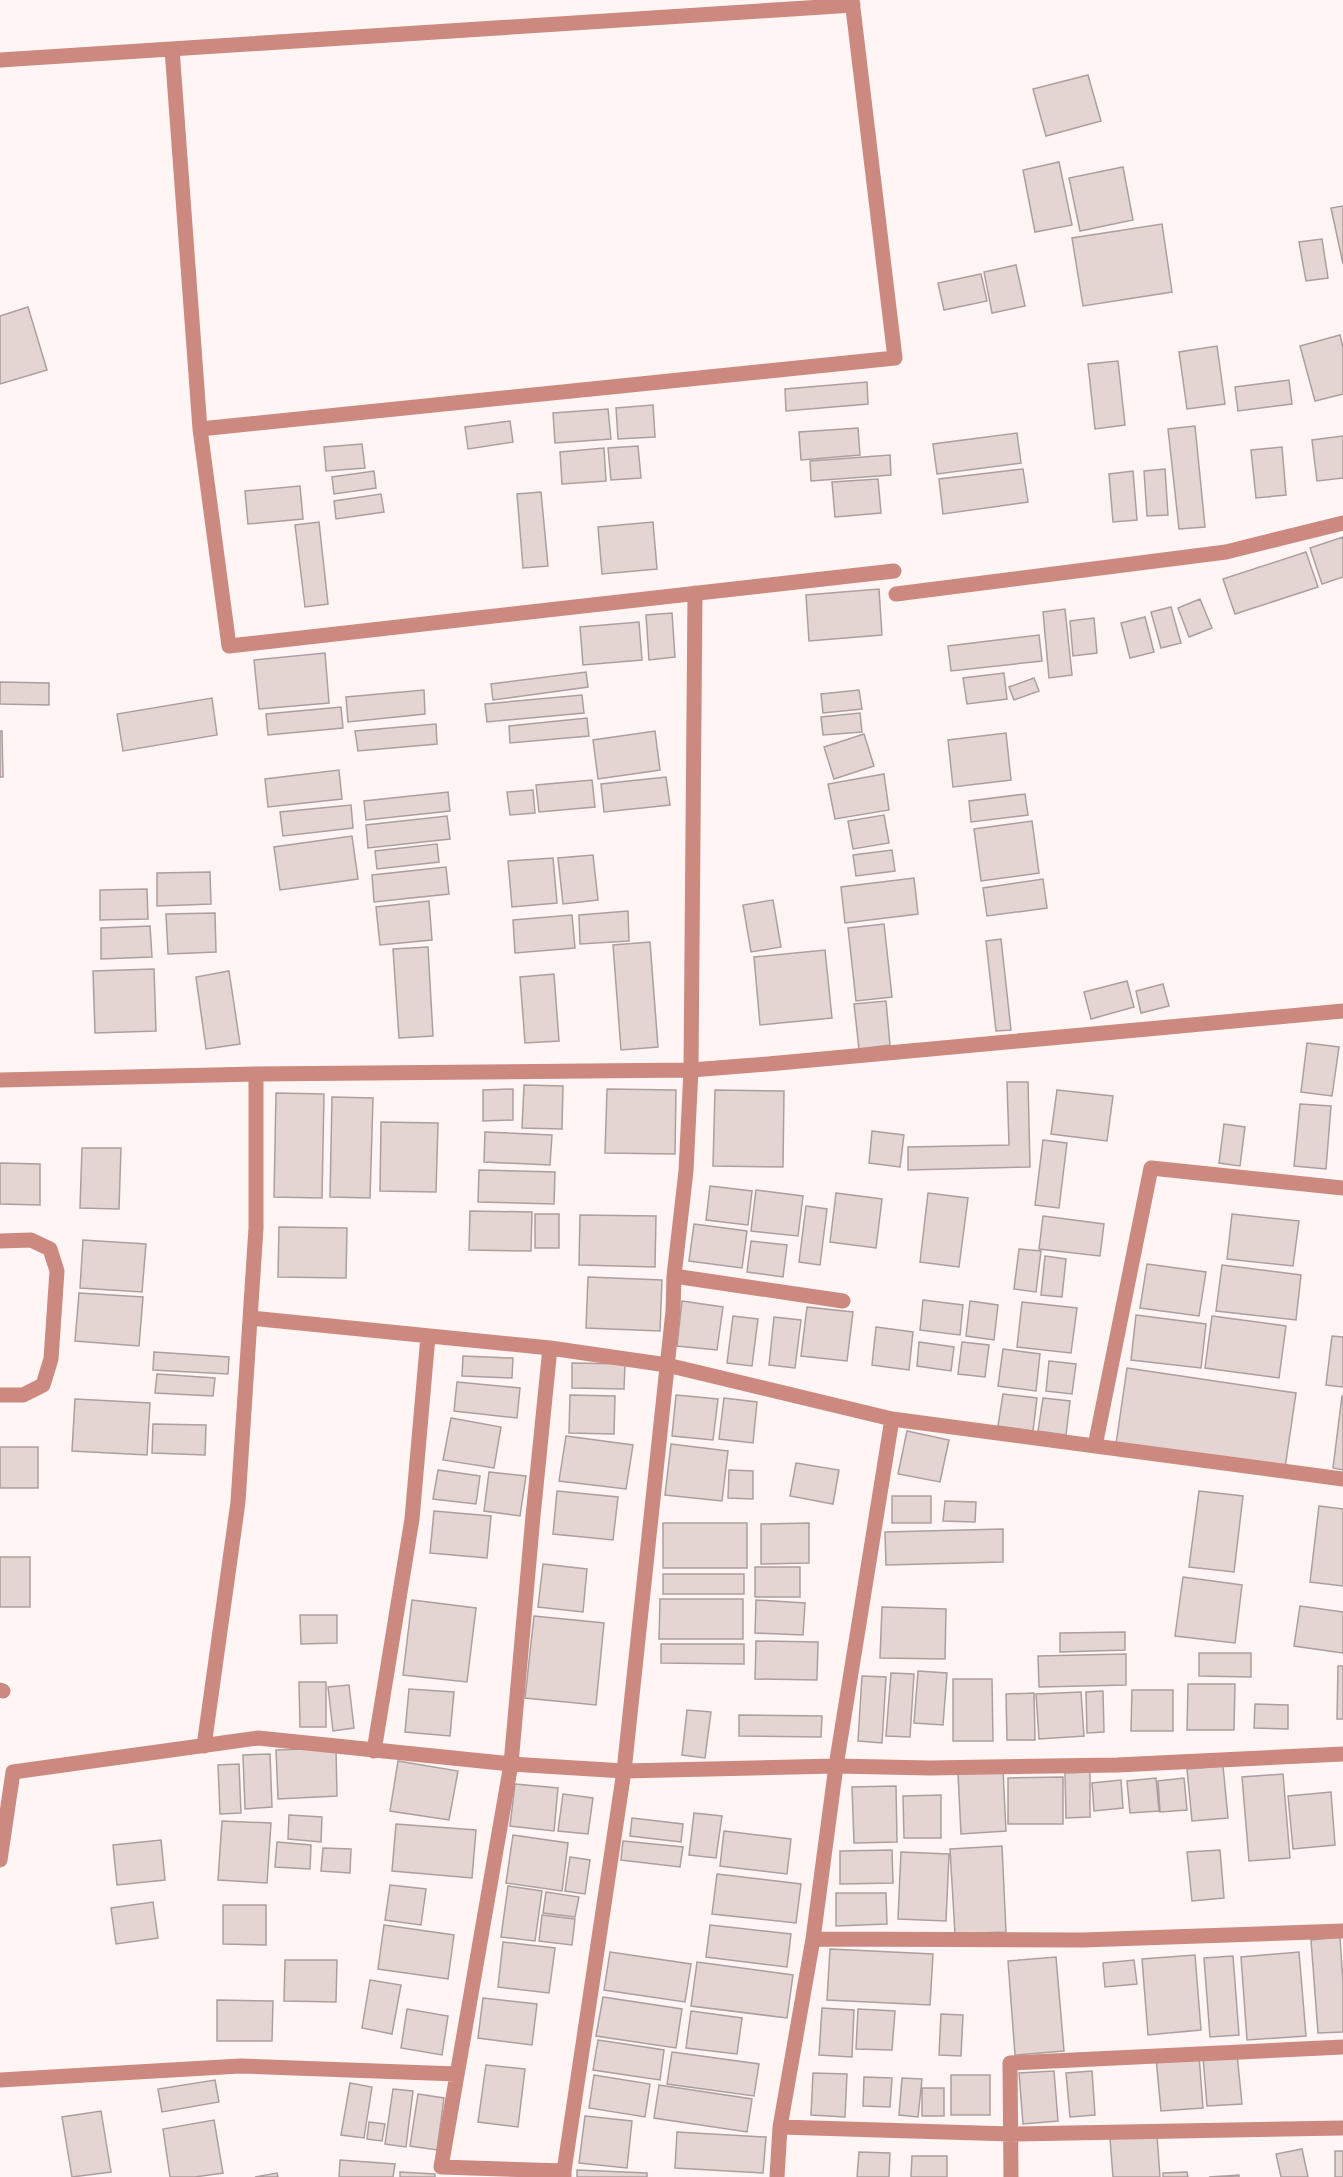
<svg xmlns="http://www.w3.org/2000/svg" width="1343" height="2177" font-family="'Roboto Serif',serif">
	<rect width="100%" height="100%" fill="#fef5f4"/>
	<!-- building -->
	<path fill="#e4d5d3" stroke="#ad9f9d" stroke-width="1.5" d="M1088,75L1101,121L1046,136L1033,89Z
		M1059,162L1072,225L1035,232L1023,170Z
		M1123,167L1133,220L1080,231L1069,178Z
		M1343,206V264L1331,208Z
		M1162,224L1172,292L1083,306L1072,238Z
		M1322,239L1328,278L1306,281L1299,242Z
		M1016,265L1025,306L992,313L984,272Z
		M981,274L987,301L944,310L938,283Z
		M28,307L47,370L0,384V316Z
		M1340,335L1343,348V394L1315,401L1300,346Z
		M1217,346L1225,404L1187,409L1179,352Z
		M1118,361L1125,425L1095,429L1088,364Z
		M1289,380L1292,404L1238,411L1235,387Z
		M867,382L868,404L786,411L785,389Z
		M653,405L655,437L618,439L616,408Z
		M608,409L611,439L555,443L553,413Z
		M510,421L513,442L468,449L465,427Z
		M1195,426L1205,527L1179,529L1168,429Z
		M858,428L860,455L801,460L799,432Z
		M1017,433L1021,463L937,474L933,444Z
		M1343,436V478L1317,481L1312,440Z
		M362,444L365,468L326,471L324,447Z
		M638,446L641,478L611,480L608,448Z
		M1282,447L1286,495L1256,498L1251,450Z
		M604,448L606,481L562,484L560,452Z
		M890,455L891,475L811,481L810,461Z
		M1023,469L1028,502L943,514L939,479Z
		M1165,469L1168,515L1147,516L1144,471Z
		M374,471L376,488L334,494L332,477Z
		M1133,471L1137,520L1113,522L1109,474Z
		M878,479L881,513L835,517L832,482Z
		M300,486L303,519L248,524L245,491Z
		M541,492L548,566L523,568L517,494Z
		M381,494L384,512L336,519L334,501Z
		M319,522L328,604L305,607L295,525Z
		M653,522L657,569L602,574L598,527Z
		M1343,537V577L1322,584L1310,548Z
		M1306,552L1318,587L1235,614L1223,579Z
		M879,589L882,635L809,641L806,595Z
		M1200,599L1212,628L1189,637L1178,608Z
		M1171,607L1181,643L1161,648L1151,612Z
		M1065,609L1072,675L1049,678L1043,612Z
		M672,613L675,657L649,660L646,615Z
		M1145,617L1154,652L1130,658L1121,623Z
		M1094,618L1097,653L1073,656L1070,621Z
		M639,622L642,660L583,665L580,627Z
		M1039,635L1042,661L951,671L948,646Z
		M325,653L329,703L259,709L254,660Z
		M586,672L588,687L493,700L491,684Z
		M1004,673L1007,699L967,704L963,678Z
		M1034,678L1039,691L1014,700L1009,687Z
		M0,682L49,683V705L0,704Z
		M424,690L425,714L348,722L346,697Z
		M859,690L862,709L823,713L821,694Z
		M582,695L584,713L487,722L485,704Z
		M212,698L217,735L123,751L117,714Z
		M341,707L343,728L268,735L266,714Z
		M860,713L862,732L823,735L821,717Z
		M587,718L589,736L510,743L509,726Z
		M436,724L437,744L358,751L355,731Z
		M0,731H2L3,777H0Z
		M655,731L660,770L598,779L593,740Z
		M1006,733L1011,780L953,787L948,740Z
		M864,734L874,766L834,779L824,747Z
		M339,770L342,799L268,807L265,779Z
		M884,774L889,810L835,819L828,784Z
		M666,777L670,805L604,812L601,784Z
		M592,780L595,807L539,812L536,785Z
		M533,790L535,813L510,815L507,792Z
		M448,792L450,811L366,820L364,801Z
		M1025,794L1028,815L971,822L969,801Z
		M351,805L353,828L283,836L280,812Z
		M884,815L889,843L853,849L848,821Z
		M447,816L450,839L368,848L366,825Z
		M1032,821L1039,873L981,881L974,829Z
		M352,836L358,879L280,890L274,847Z
		M437,844L439,862L377,869L375,851Z
		M892,850L895,871L856,876L853,855Z
		M593,855L598,900L563,904L558,858Z
		M553,858L557,903L512,907L508,861Z
		M446,867L449,894L374,902L372,875Z
		M210,872L211,904L157,906V873Z
		M914,878L918,914L845,923L841,887Z
		M1043,879L1047,908L987,916L983,888Z
		M147,889L148,919L100,920V890Z
		M773,900L781,947L751,952L743,905Z
		M429,901L432,940L380,945L376,907Z
		M628,911L629,941L580,944L579,915Z
		M215,913L216,952L168,954L166,914Z
		M572,915L575,948L515,953L513,920Z
		M884,924L892,997L856,1001L848,928Z
		M150,926L152,957L101,959V928Z
		M1001,939L1011,1030L996,1031L986,941Z
		M650,942L658,1047L621,1050L613,945Z
		M428,947L433,1036L399,1038L393,949Z
		M825,950L832,1018L760,1025L754,957Z
		M154,969L156,1031L95,1033L93,971Z
		M229,971L240,1044L206,1049L196,977Z
		M554,974L559,1041L525,1043L520,977Z
		M1127,981L1134,1007L1091,1019L1084,992Z
		M1163,984L1169,1006L1141,1013L1136,991Z
		M886,1001L890,1045L859,1049L854,1004Z
		M1307,1043L1339,1047L1332,1096L1301,1092Z
		M1007,1082H1028L1030,1167L908,1170V1147L1009,1145Z
		M524,1085L563,1086L562,1129L522,1128Z
		M513,1089V1120L483,1121V1090Z
		M607,1089L676,1090L675,1154L605,1153Z
		M715,1090L784,1091L783,1167L713,1166Z
		M1057,1090L1113,1096L1107,1141L1051,1134Z
		M276,1093L324,1094L322,1198L274,1197Z
		M332,1097L373,1098L370,1198L330,1197Z
		M1300,1104L1331,1106L1326,1169L1294,1166Z
		M381,1122L438,1123L436,1192L380,1191Z
		M1224,1124L1245,1127L1240,1166L1219,1163Z
		M872,1131L904,1135L900,1167L869,1163Z
		M485,1132L552,1135L550,1165L484,1162Z
		M1043,1140L1067,1143L1059,1208L1035,1205Z
		M82,1148H121L119,1209L80,1208Z
		M0,1163L40,1164V1205L0,1204Z
		M479,1170L555,1172L554,1204L478,1202Z
		M710,1186L752,1191L748,1225L706,1220Z
		M756,1190L803,1196L798,1236L751,1231Z
		M836,1193L882,1199L876,1248L830,1242Z
		M928,1193L968,1198L959,1267L920,1262Z
		M806,1206L827,1209L820,1265L799,1262Z
		M470,1211L532,1212L531,1251L469,1250Z
		M535,1214H559V1248H535Z
		M1232,1214L1299,1221L1293,1266L1227,1259Z
		M580,1215L656,1216L655,1267L579,1265Z
		M1043,1216L1104,1224L1100,1256L1039,1249Z
		M694,1224L747,1231L742,1268L689,1261Z
		M279,1227L347,1228L346,1278L278,1277Z
		M83,1240L146,1244L142,1292L80,1288Z
		M751,1241L787,1245L783,1277L747,1272Z
		M1019,1249L1041,1251L1036,1292L1014,1289Z
		M1045,1256L1066,1259L1062,1297L1041,1295Z
		M1147,1264L1206,1272L1199,1316L1140,1308Z
		M1222,1265L1301,1275L1296,1320L1216,1311Z
		M588,1277L662,1280L660,1331L586,1328Z
		M79,1293L143,1297L139,1346L75,1341Z
		M923,1300L963,1305L960,1335L920,1330Z
		M682,1301L723,1307L717,1350L677,1346Z
		M970,1301L998,1305L994,1340L966,1336Z
		M1022,1302L1077,1308L1071,1353L1017,1347Z
		M807,1307L853,1312L847,1361L801,1356Z
		M1136,1315L1206,1324L1201,1368L1131,1360Z
		M733,1316L758,1319L752,1366L727,1363Z
		M1212,1316L1286,1326L1279,1378L1205,1368Z
		M774,1317L801,1320L795,1368L769,1365Z
		M876,1327L913,1332L909,1370L872,1365Z
		M1332,1336L1343,1337V1387L1326,1385Z
		M919,1342L954,1347L951,1371L917,1366Z
		M962,1342L989,1345L985,1377L958,1374Z
		M1003,1349L1040,1354L1036,1391L998,1386Z
		M154,1352L229,1357L228,1374L153,1370Z
		M463,1356L513,1358L512,1378L462,1376Z
		M1049,1361L1076,1364L1072,1394L1046,1391Z
		M572,1363L625,1364L624,1389L572,1388Z
		M1127,1368L1296,1393L1285,1468L1116,1444Z
		M157,1374L215,1378L213,1396L155,1393Z
		M457,1382L520,1388L517,1418L454,1411Z
		M1003,1394L1037,1398L1033,1431L998,1426Z
		M570,1395L615,1396L614,1434L569,1433Z
		M676,1395L718,1399L713,1440L672,1436Z
		M1342,1396H1343V1470L1333,1468Z
		M724,1398L757,1402L753,1443L719,1439Z
		M1043,1398L1070,1401L1066,1435L1038,1431Z
		M75,1399L150,1403L147,1455L72,1451Z
		M451,1418L501,1427L494,1468L443,1460Z
		M153,1424L206,1425L205,1455L152,1453Z
		M907,1431L949,1440L940,1482L898,1474Z
		M566,1436L633,1445L626,1489L559,1481Z
		M671,1444L728,1451L722,1501L665,1495Z
		M0,1447H38V1488H0Z
		M796,1463L839,1470L833,1504L790,1496Z
		M438,1470L480,1476L476,1504L433,1499Z
		M729,1470L753,1471V1499L728,1498Z
		M489,1472L526,1476L520,1516L484,1511Z
		M557,1491L618,1497L613,1540L553,1534Z
		M1199,1491L1243,1496L1234,1572L1189,1567Z
		M892,1496H931V1523H892Z
		M945,1501L976,1502L975,1522L943,1521Z
		M1319,1506L1343,1509V1586L1310,1582Z
		M434,1511L491,1516L487,1558L430,1553Z
		M663,1523H747V1568H663Z
		M809,1523V1563L761,1564V1524Z
		M1003,1529V1562L886,1565L885,1532Z
		M0,1557H30V1607H0Z
		M543,1564L587,1569L583,1612L538,1607Z
		M755,1567H800V1597H755Z
		M663,1574H744V1594H663Z
		M1183,1577L1242,1585L1235,1643L1175,1636Z
		M660,1599H743V1639H659Z
		M412,1600L476,1608L467,1682L403,1675Z
		M756,1600L805,1603L803,1635L755,1633Z
		M1300,1606L1343,1612V1653L1294,1646Z
		M882,1607L946,1609L945,1659L880,1658Z
		M300,1615H337V1643L301,1644Z
		M534,1616L604,1623L596,1705L525,1698Z
		M1125,1632V1650L1060,1652V1633Z
		M756,1641L818,1642L817,1680L755,1679Z
		M661,1644H744V1664L661,1663Z
		M1199,1653H1251V1677L1199,1676Z
		M1126,1654V1685L1039,1687L1038,1656Z
		M1338,1666H1343V1719H1337Z
		M918,1671L947,1673L943,1725L914,1723Z
		M891,1673L914,1674L910,1737L886,1736Z
		M862,1676L886,1677L882,1743L858,1741Z
		M953,1679H992L993,1741H953Z
		M299,1682H326V1727H300Z
		M1188,1684H1235L1234,1730H1187Z
		M349,1685L354,1728L333,1731L328,1687Z
		M409,1689L454,1692L450,1736L405,1732Z
		M1132,1690H1173V1731H1131Z
		M1103,1691L1104,1732L1087,1733L1086,1692Z
		M1081,1692L1084,1736L1039,1739L1036,1694Z
		M1034,1693L1035,1740H1007L1006,1694Z
		M1255,1704L1288,1705V1729L1254,1728Z
		M687,1710L711,1712L705,1758L682,1755Z
		M739,1715L822,1716L821,1737L739,1736Z
		M336,1748L337,1796L278,1799L276,1750Z
		M270,1754L272,1807L245,1809L243,1755Z
		M398,1761L458,1771L449,1820L390,1811Z
		M239,1764L241,1813L220,1814L218,1765Z
		M1223,1766L1228,1818L1192,1821L1187,1769Z
		M1003,1770L1006,1831L961,1834L958,1773Z
		M1090,1772V1817L1066,1818L1065,1773Z
		M1283,1774L1290,1858L1249,1861L1242,1777Z
		M1063,1777V1824H1008V1778Z
		M1156,1778L1159,1811L1130,1813L1127,1781Z
		M1184,1778L1187,1810L1160,1812L1158,1781Z
		M1121,1780L1123,1808L1094,1811L1092,1783Z
		M515,1784L558,1788L554,1831L510,1826Z
		M896,1786L897,1842L854,1843L852,1787Z
		M1331,1792L1335,1845L1293,1849L1288,1796Z
		M563,1794L593,1798L588,1834L558,1831Z
		M941,1795V1838H904L903,1796Z
		M694,1813L722,1816L716,1858L689,1855Z
		M289,1815L322,1817L321,1842L288,1839Z
		M632,1818L683,1824L681,1842L630,1836Z
		M222,1821L271,1823L267,1883L218,1880Z
		M396,1824L476,1830L472,1878L392,1871Z
		M724,1831L791,1839L787,1874L720,1866Z
		M513,1835L568,1843L562,1891L506,1883Z
		M161,1840L165,1880L117,1885L113,1845Z
		M623,1841L683,1847L680,1867L621,1860Z
		M277,1842L311,1845L310,1869L275,1867Z
		M1002,1846L1006,1932L955,1934L950,1849Z
		M323,1848L351,1849L350,1873L321,1871Z
		M892,1850L893,1883L840,1884V1851Z
		M1220,1850L1224,1898L1192,1901L1187,1852Z
		M901,1852L949,1854L946,1921L898,1919Z
		M570,1857L590,1860L585,1894L565,1891Z
		M717,1874L801,1884L796,1923L712,1914Z
		M390,1885L426,1889L421,1925L385,1920Z
		M508,1886L542,1891L535,1941L501,1937Z
		M546,1892L579,1897L575,1917L543,1913Z
		M836,1893H886L887,1924L836,1926Z
		M153,1902L158,1938L116,1944L111,1908Z
		M223,1905H266V1945L223,1944Z
		M542,1915L575,1919L572,1945L539,1941Z
		M384,1925L454,1935L448,1979L378,1969Z
		M710,1925L791,1934L787,1967L706,1957Z
		M1340,1937L1343,1983V2032L1318,2033L1311,1940Z
		M503,1942L555,1948L549,1993L498,1987Z
		M830,1949L933,1954L930,2005L827,2000Z
		M610,1952L691,1964L685,2002L604,1990Z
		M1299,1952L1306,2036L1247,2040L1241,1957Z
		M1195,1955L1201,2030L1148,2035L1142,1959Z
		M1233,1956L1239,2035L1210,2037L1204,1958Z
		M1056,1957L1064,2051L1015,2055L1008,1961Z
		M285,1960H337L336,2002L284,2001Z
		M1134,1960L1137,1984L1105,1987L1103,1963Z
		M697,1962L793,1975L787,2018L691,2006Z
		M370,1980L401,1985L392,2034L362,2028Z
		M603,1997L682,2009L676,2048L596,2036Z
		M483,1998L537,2004L532,2045L478,2038Z
		M217,2000L273,2001L272,2041H217Z
		M822,2008L854,2010L852,2057L819,2055Z
		M407,2009L448,2016L442,2055L401,2048Z
		M858,2009L895,2011L892,2050L856,2049Z
		M691,2011L742,2018L737,2054L686,2048Z
		M941,2014L963,2015L961,2056L939,2055Z
		M598,2040L664,2050L660,2080L593,2070Z
		M672,2052L759,2064L754,2096L667,2084Z
		M1237,2054L1242,2104L1207,2106L1203,2057Z
		M1199,2055L1203,2108L1161,2111L1156,2058Z
		M486,2065L525,2069L518,2127L478,2122Z
		M1054,2071L1058,2121L1023,2124L1019,2073Z
		M1092,2071L1095,2115L1070,2117L1066,2073Z
		M813,2073L847,2074L845,2117L811,2115Z
		M594,2075L650,2084L645,2117L589,2108Z
		M951,2075H990V2115H951Z
		M864,2077L892,2078L890,2107L863,2106Z
		M902,2078L922,2079L918,2117L899,2115Z
		M215,2080L219,2102L162,2112L158,2089Z
		M350,2083L372,2087L364,2138L341,2135Z
		M659,2085L752,2099L747,2132L654,2118Z
		M922,2088H944V2116H922Z
		M393,2089L413,2091L406,2147L385,2144Z
		M418,2094L444,2098L437,2150L410,2146Z
		M101,2111L111,2172L72,2177L62,2117Z
		M585,2116L632,2121L627,2168L579,2163Z
		M214,2120L223,2173L195,2177H170L163,2129Z
		M369,2122L385,2124L382,2141L367,2139Z
		M677,2132L766,2137L763,2173L675,2168Z
		M1157,2135L1160,2177H1113L1110,2139Z
		M1302,2149L1308,2177H1281L1276,2154Z
		M1335,2151H1343V2177H1335Z
		M859,2152L890,2153L889,2177H857Z
		M912,2156H947V2177H911Z
		M340,2160L395,2164L393,2177H339Z
		M577,2170L647,2173V2177H577Z
		M400,2172L435,2174V2177H400Z
		M1187,2172L1188,2177H1163V2173Z
		M277,2173L278,2177H255Z
		M1239,2175V2177H1209Z"/>
	<g fill="none" stroke-linecap="round" stroke-linejoin="round">
		<!-- minor -->
		<path stroke="#cc8980" stroke-width="15" d="M172,49L200,429L229,646L894,571
			M0,60L853,5
			M200,429L895,358L852,0
			M896,594L1226,552L1343,523
			M0,1080L256,1074L691,1070L768,1064L1343,1011
			M0,1241L31,1240L50,1249L57,1271L51,1359L43,1385L23,1395H0
			M674,1276L843,1301
			M250,1318L550,1348L667,1365L892,1419
			M550,1348L533,1516L511,1764L624,1771L836,1766L930,1768L1117,1765L1343,1754
			M1095,1446L1151,1168L1343,1188
			M0,1690L3,1691
			M204,1746L238,1502L256,1228V1074
			M374,1751L412,1519L428,1336
			M0,1860L13,1772L258,1738L511,1764L441,2167L564,2171V2177
			M813,1939L1083,1940L1343,1931
			M0,2080L240,2066L457,2074
			M780,2127L1011,2134L1343,2128
			M564,2171L624,1771L673,1311L674,1276L686,1171L691,1070L695,593
			M777,2177L780,2127L813,1939L836,1766L892,1419L1343,1479
			M1011,2177L1010,2063L1343,2047"/>
	</g>
</svg>
